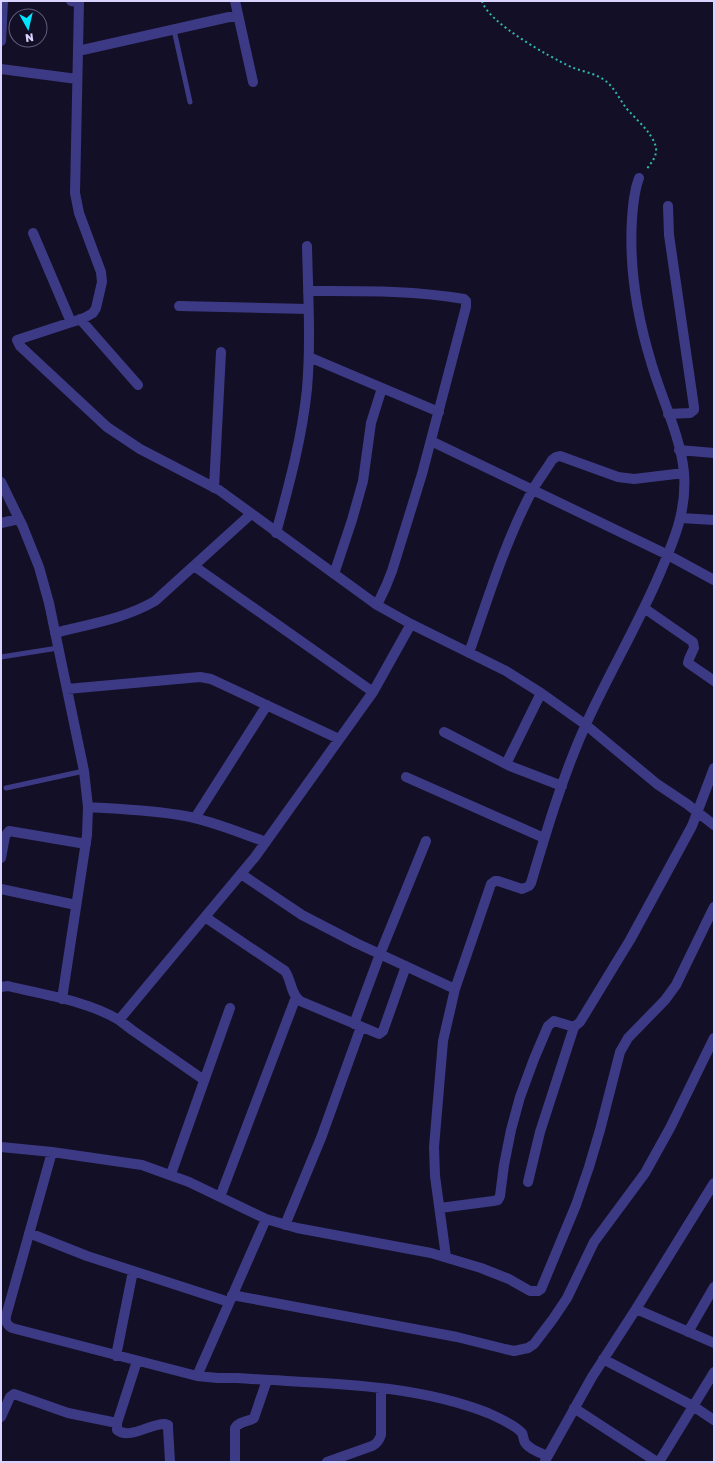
<svg xmlns="http://www.w3.org/2000/svg" width="715" height="1463" font-family="'Golos Text',sans-serif">
	<rect width="100%" height="100%" fill="#130f26"/>
	<g fill="none" stroke-linecap="round" stroke-linejoin="round">
		<!-- path -->
		<path stroke="#2fb8b0" stroke-width="2" stroke-dasharray="2 3" stroke-linecap="butt" d="M482,1C488,23 550,57 571,67C581,71 593,73 603,79C614,86 619,99 627,109C634,117 642,124 648,132C651,136 655,142 656,148C657,157 651,163 646,170"/>
		<!-- lane -->
		<path stroke="#3d3a85" stroke-width="5" d="M174,30L190,102
			M1,657L58,648
			M6,788L84,771"/>
		<!-- street -->
		<path stroke="#3d3a85" stroke-width="10" d="M71,1L79,2L75,193L79,213L101,272L102,282L96,308L93,313L84,318L17,340L20,346L107,427L140,449L219,490L377,605L411,624L506,671L541,693L586,725L657,784L687,804L714,825
			M235,1L253,82
			M1,41L3,1
			M78,51L238,15
			M1,69L77,79
			M33,233L71,322
			M308,291C361,291 413,290 464,299L466,301V307L422,474L392,571L386,586L377,605
			M179,306L308,309
			M80,319L138,385
			M309,357L439,412
			M668,414L690,413L694,410V407L669,235L668,206
			M431,441L668,555L714,580
			M679,450L714,453
			M1,482L23,527L39,567L49,603L84,771L88,807L87,835L62,999
			M214,488L221,352
			M681,518L714,520
			M1,523L19,519
			M276,533C289,485 302,438 307,389C311,342 308,293 307,246
			M194,566L373,692
			M334,574L352,520L363,481L371,423L382,388
			M644,608L693,642L694,648L689,659L688,663L714,681
			M55,633C89,624 124,619 155,601L251,514
			M469,653C488,598 505,542 532,491C538,480 546,470 552,460L556,457L560,456L618,477L634,479L684,473
			M67,689L200,677L211,679L339,739
			M444,732L510,766L562,786
			M506,764L541,693
			M406,777L544,838
			M88,807C120,809 153,810 185,816C213,821 240,833 266,842
			M195,818L267,705
			M1,858L5,836L9,831L86,844
			M241,874L302,915L356,943L455,989
			M1,889L76,905
			M205,917L285,971C292,981 290,993 300,1001L379,1034L383,1031L406,966
			M1,987L8,986C44,995 88,1001 119,1020L255,857L373,692L411,624
			M119,1020L132,1030L204,1080
			M354,1024L380,954L426,841
			M1,1147L52,1152L142,1165L189,1182L266,1219L297,1228L431,1253L481,1268L509,1279L530,1291H538L541,1289L576,1205L589,1167L600,1130L620,1052L628,1038L665,1000L676,985L714,907
			M52,1152L6,1316C5,1322 7,1325 12,1328L197,1376L218,1378H237C320,1384 409,1382 488,1413C497,1417 515,1425 522,1433C524,1437 523,1441 526,1444C531,1450 541,1453 547,1456
			M171,1174L230,1008
			M528,1182L540,1132L574,1027
			M220,1197L296,997
			M440,1208L493,1201L498,1200L500,1196L504,1165L511,1130L520,1097L534,1059L548,1026L554,1021L574,1027L580,1022L630,940L692,826L714,768
			M285,1225L321,1138L361,1027
			M29,1233L87,1256L229,1302
			M446,1257L435,1176L434,1147L443,1041L455,989L491,884L495,881H498L522,889L529,886L531,883C547,829 563,775 586,724C609,673 638,625 660,573C674,540 687,511 684,473C681,437 661,397 651,362C637,316 629,267 632,219C633,205 634,191 639,178
			M232,1295L457,1337L505,1349L514,1351L528,1348L534,1344L553,1319L567,1298L594,1242L645,1173L670,1128L714,1038
			M636,1309L714,1343
			M688,1332L714,1287
			M116,1356L133,1271
			M603,1359L693,1406L714,1420
			M197,1376L266,1219
			M574,1408L657,1462
			M1,1417L10,1397L14,1394L68,1413L117,1423V1430C130,1440 151,1423 165,1424L168,1425V1428L170,1462
			M117,1423L137,1361
			M545,1461L592,1377L636,1309L714,1183
			M235,1462V1428C239,1421 248,1422 254,1418L267,1380
			M327,1462L372,1446C377,1444 379,1441 381,1435V1389
			M659,1462L714,1372"/>
	</g>
	<!-- border -->
	<rect width="715" height="1463" fill="none" stroke="#d9d4ff" stroke-width="4"/>
	<!-- north arrow -->
	<g transform="translate(28 28) rotate(172)"><circle r="19" fill="#130f26" stroke="#625e7d"/>
	<path d="M0-3L7 15L0 10L-7 15Z" fill="#00e5ff"/>
	<text y="-6" font-size="11" font-weight="bold" text-anchor="middle" fill="#d9d4ff">N</text>
	</g>
</svg>
